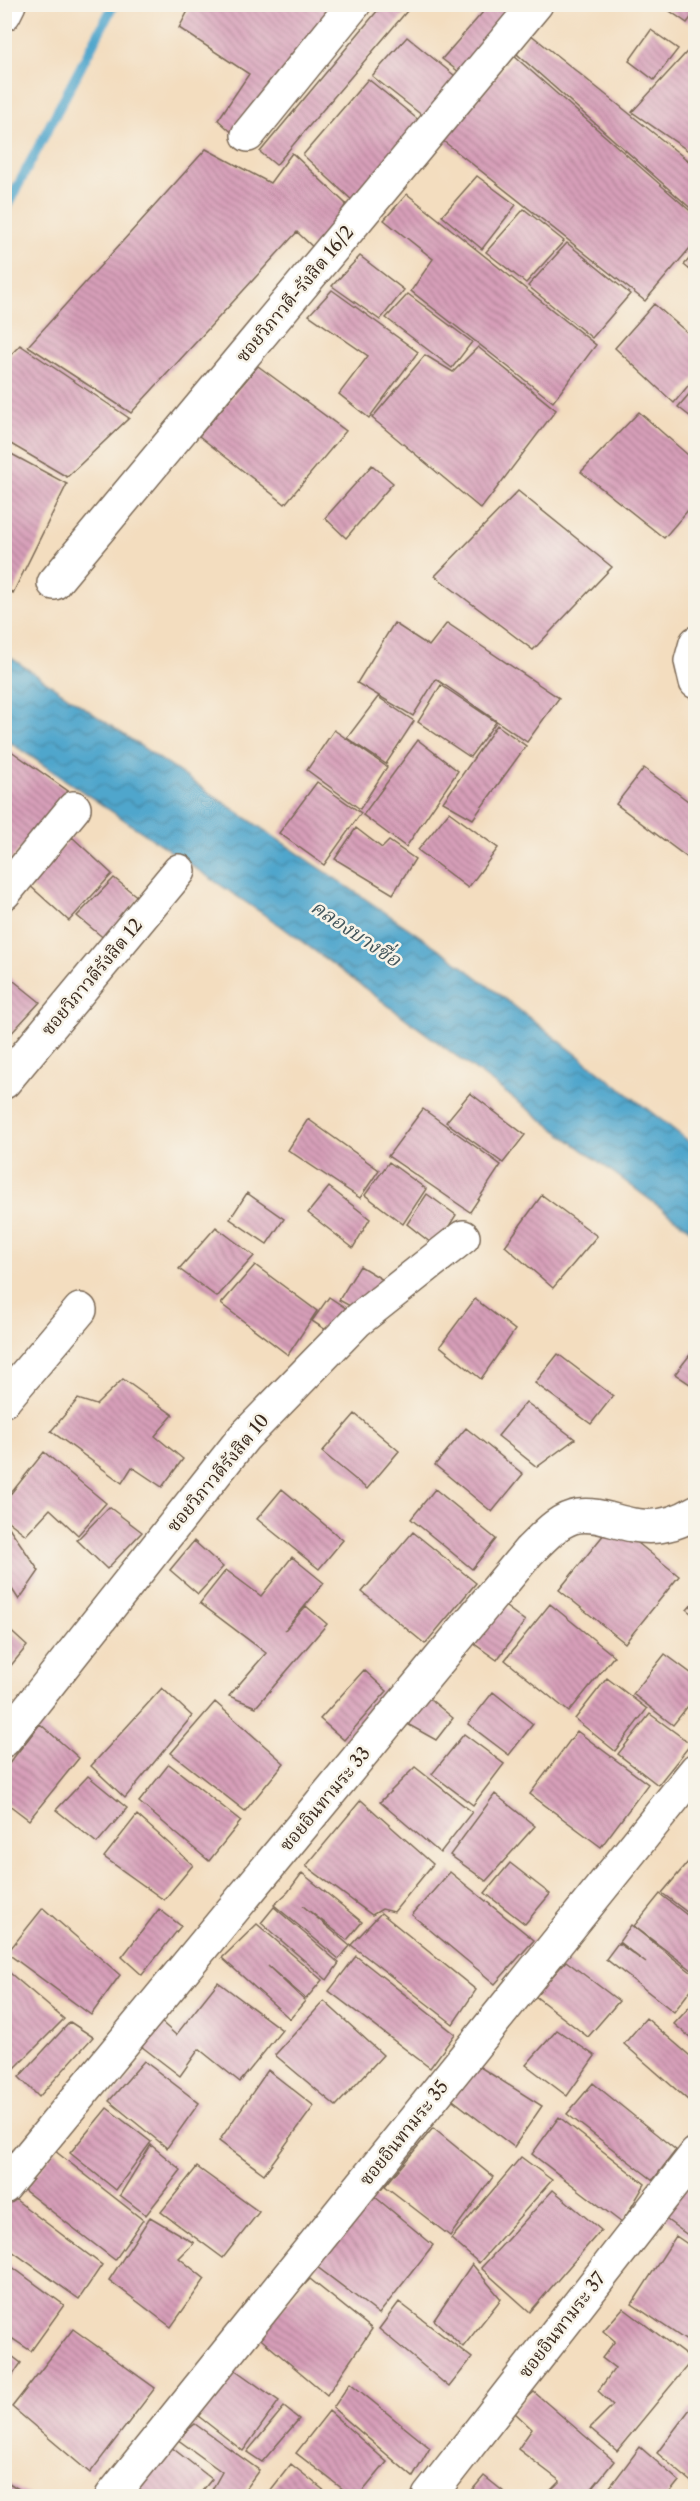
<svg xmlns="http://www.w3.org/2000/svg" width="700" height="2501" font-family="'Libre Caslon Text','Noto Serif Thai',serif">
	<defs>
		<pattern id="water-waves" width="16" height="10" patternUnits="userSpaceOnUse" patternTransform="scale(1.5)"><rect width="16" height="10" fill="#50a6cc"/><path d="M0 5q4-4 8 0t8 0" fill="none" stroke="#4487a5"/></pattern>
		<pattern id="building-back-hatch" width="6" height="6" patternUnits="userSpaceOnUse" patternTransform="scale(1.5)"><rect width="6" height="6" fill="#d79fb9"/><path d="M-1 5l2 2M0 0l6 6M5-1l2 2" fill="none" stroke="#b08296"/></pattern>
	</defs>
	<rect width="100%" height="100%" fill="#f7f3e8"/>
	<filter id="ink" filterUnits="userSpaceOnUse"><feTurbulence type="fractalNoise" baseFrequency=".0167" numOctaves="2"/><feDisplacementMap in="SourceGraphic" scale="12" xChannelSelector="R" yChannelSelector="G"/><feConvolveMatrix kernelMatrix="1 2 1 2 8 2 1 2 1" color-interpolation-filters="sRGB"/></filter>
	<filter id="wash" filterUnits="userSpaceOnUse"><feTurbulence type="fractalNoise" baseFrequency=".008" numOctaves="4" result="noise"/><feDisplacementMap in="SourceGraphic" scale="24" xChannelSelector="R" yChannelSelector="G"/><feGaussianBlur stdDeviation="1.35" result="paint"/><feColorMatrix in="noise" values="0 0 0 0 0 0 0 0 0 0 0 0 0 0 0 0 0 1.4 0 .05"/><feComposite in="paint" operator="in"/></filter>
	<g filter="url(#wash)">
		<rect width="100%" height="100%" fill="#f3ddbf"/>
		<!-- water -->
		<path fill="url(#water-waves)" stroke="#466875" stroke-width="1.5" d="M4,653L452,958L695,1146V1233L281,926L5,739Z"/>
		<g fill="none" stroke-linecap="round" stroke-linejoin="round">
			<!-- stream -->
			<path stroke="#50a6cc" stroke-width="10" d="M4,212L114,4"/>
		</g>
		<g id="blocks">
			<!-- building -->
			<path fill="url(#building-back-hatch)" d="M185,4H337L237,137L218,120L249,74L179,28L189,9Z
				M383,4H413L276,165L260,152Z
				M490,4H523L463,75L442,59Z
				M671,4H696V11L687,23L667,9Z
				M651,30L678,49L654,80L629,61Z
				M530,34L696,167V213L517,54Z
				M407,37L460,80L428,120L372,76Z
				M696,42V156L632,112Z
				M514,56L696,216V241L645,301L442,140Z
				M368,79L421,122L354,202L303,155Z
				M206,149L270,183L292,153L346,204L317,251L297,232L131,413L28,346Z
				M477,176L516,205L482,249L442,216Z
				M407,194L596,345L553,402L411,291L433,259L384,220Z
				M524,209L564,241L526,283L486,252Z
				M567,243L630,294L592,338L528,286Z
				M696,251V275L684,265Z
				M360,256L404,290L380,320L332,286Z
				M332,290L418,352L369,418L339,394L368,356L309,315Z
				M408,294L472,342L452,368L386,318Z
				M654,304L696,340V376L674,403L615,348Z
				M20,345L129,418L67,477L4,440V362Z
				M478,347L556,410L481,509L372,418L425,355L453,372Z
				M258,366L346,431L285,504L199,436Z
				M696,386V421L678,407Z
				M639,412L696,462V501L664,538L581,472Z
				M4,450L67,484L13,593L4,586Z
				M372,465L393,483L346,538L325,518Z
				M518,491L612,567L533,650L435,576Z
				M394,623L429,646L447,623L559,698L527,742L436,679L413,716L357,683Z
				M441,685L496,722L470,757L418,722Z
				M378,697L414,721L386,764L347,738Z
				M497,725L526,746L473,819L443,802Z
				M334,730L387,767L360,809L307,770Z
				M418,740L458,771L406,847L363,815Z
				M4,746L68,791L4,868Z
				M644,768L696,807V864L616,804Z
				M317,782L361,813L324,865L279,833Z
				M449,812L498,848L468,888L418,850Z
				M356,828L382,848L389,841L415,859L393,894L335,859Z
				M72,837L112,874L69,921L28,884Z
				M114,878L139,898L106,940L77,916Z
				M4,973L40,1002L8,1037L4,1034Z
				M4,1042L16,1052L4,1064Z
				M470,1093L525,1135L503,1163L446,1122Z
				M423,1109L501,1165L470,1212L388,1156Z
				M308,1119L379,1170L360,1198L288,1150Z
				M389,1162L426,1189L403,1224L365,1195Z
				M329,1187L370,1219L353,1248L308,1213Z
				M247,1193L284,1219L267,1244L230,1219Z
				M427,1194L456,1215L436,1247L407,1224Z
				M542,1195L597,1236L553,1288L505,1246Z
				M216,1227L254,1256L217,1297L179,1269Z
				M255,1265L317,1311L288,1355L221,1304Z
				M360,1266L385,1281L361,1312L339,1300Z
				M329,1297L353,1313L335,1336L312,1321Z
				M475,1299L515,1330L481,1379L440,1346Z
				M696,1347V1388L675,1374Z
				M558,1354L613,1396L591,1424L535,1383Z
				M123,1379L173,1415L155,1436L183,1459L162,1487L132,1467L122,1483L51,1431L78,1399L96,1405Z
				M526,1402L575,1439L537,1467L498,1436Z
				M355,1414L399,1451L367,1489L322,1452Z
				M466,1428L523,1474L492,1512L435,1465Z
				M44,1452L106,1503L78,1535L50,1509L26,1535L4,1518V1502Z
				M282,1489L343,1540L319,1569L257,1519Z
				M435,1489L496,1539L472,1569L411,1519Z
				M109,1507L142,1532L107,1569L77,1540Z
				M4,1520L39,1571L19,1600L4,1577Z
				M613,1523L679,1576L625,1643L559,1590Z
				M413,1532L476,1583L425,1644L362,1592Z
				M194,1541L223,1567L198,1594L170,1570Z
				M292,1557L324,1583L285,1630L306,1606L327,1624L256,1707L229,1696L266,1653L200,1603L226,1570L261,1596Z
				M696,1600V1617L687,1610Z
				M502,1604L525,1621L497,1660L473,1643Z
				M550,1604L614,1656L569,1712L505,1660Z
				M4,1625L27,1646L4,1674Z
				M665,1654L696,1677V1696L673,1725L633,1694Z
				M364,1670L387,1691L344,1740L320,1719Z
				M607,1678L647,1709L615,1751L575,1719Z
				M162,1688L192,1716L125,1798L91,1766Z
				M493,1692L533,1724L509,1755L468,1724Z
				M425,1695L453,1718L436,1740L402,1721Z
				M215,1702L284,1763L245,1811L171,1753Z
				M650,1714L691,1744L658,1785L618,1754Z
				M40,1724L79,1758L29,1820L4,1801V1770Z
				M577,1731L648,1784L601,1847L530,1794Z
				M464,1734L504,1764L473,1805L432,1774Z
				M169,1764L241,1821L209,1861L139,1802Z
				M415,1767L472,1812L440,1853L380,1802Z
				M88,1776L127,1808L97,1843L56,1810Z
				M495,1794L535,1826L486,1881L450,1855Z
				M361,1800L433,1864L394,1912L382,1909L372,1915L306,1866Z
				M137,1815L193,1865L164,1900L104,1857Z
				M696,1849V1919L662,1893L689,1861Z
				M510,1863L550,1894L525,1924L485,1893Z
				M450,1872L534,1940L495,1984L412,1915Z
				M302,1873L362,1922L347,1940L303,1906L350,1946L339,1959L274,1905L288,1892Z
				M660,1894L696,1922V1973L634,1926Z
				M274,1907L339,1963L327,1980L261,1923Z
				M43,1908L120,1975L91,2015L7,1953Z
				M159,1909L181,1926L142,1975L122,1957Z
				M381,1913L476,1990L453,2024L351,1945Z
				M257,1924L322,1980L306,1999L268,1966L305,2001L290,2019L222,1958Z
				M631,1925L696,1976V1983L674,2012L606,1959L618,1943L646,1963L619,1942Z
				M356,1956L455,2034L430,2068L329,1991Z
				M566,1961L619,2001L588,2037L535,1996Z
				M4,1968L64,2019L9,2074L4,2069Z
				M218,1982L282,2030L240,2082L199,2049L180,2076L137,2043L158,2019L176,2035Z
				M696,2000V2042L674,2024Z
				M324,2001L383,2055L336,2106L275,2055Z
				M646,2018L696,2061V2107L624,2044Z
				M70,2022L93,2037L39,2097L19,2077Z
				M557,2030L595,2056L567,2096L526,2065Z
				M144,2061L199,2103L167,2148L109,2101Z
				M472,2062L542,2106L514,2147L449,2097Z
				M268,2070L314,2106L264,2174L219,2141Z
				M593,2083L676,2150L653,2180L567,2114Z
				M107,2108L151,2142L116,2190L70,2153Z
				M559,2117L645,2184L622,2223L532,2154Z
				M433,2128L493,2177L450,2236L385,2186Z
				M151,2145L181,2170L146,2215L120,2195Z
				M55,2151L143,2220L115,2260L24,2190Z
				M521,2157L552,2180L479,2263L451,2239Z
				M197,2167L259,2212L223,2258L161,2212Z
				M685,2188L696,2196V2241L663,2217Z
				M553,2190L601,2230L530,2312L481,2268Z
				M368,2191L433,2245L379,2314L312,2263Z
				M12,2197L102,2265L79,2299L5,2246V2206Z
				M150,2217L194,2243L179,2258L205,2279L171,2327L109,2280Z
				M676,2236L696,2250V2347L632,2304Z
				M4,2261L64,2305L31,2351L4,2333Z
				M472,2264L501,2299L463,2347L434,2320Z
				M310,2279L372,2329L327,2395L256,2335Z
				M399,2302L472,2358L449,2387L379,2329Z
				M623,2308L692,2360L617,2451L590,2428L613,2405L598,2391L615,2368L602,2358L615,2341L603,2331Z
				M73,2329L155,2388L90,2473L12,2407Z
				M4,2350L21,2363L4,2388Z
				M231,2367L279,2401L243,2451L193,2412Z
				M350,2383L430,2448L413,2477L333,2408Z
				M534,2392L614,2461L586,2496H545L560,2481L518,2449L532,2429L513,2411Z
				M284,2407L299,2419L262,2462L247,2452Z
				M690,2409L696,2413V2486L657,2453Z
				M329,2411L387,2462L359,2496H352L296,2453Z
				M195,2424L259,2470L240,2496H224L212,2490L222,2472L177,2439Z
				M171,2447L212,2479L198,2496H139L132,2491Z
				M640,2447L679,2481L667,2496H603Z
				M291,2464L331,2496H266Z
				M484,2476L509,2496H467Z
				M4,2480L30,2496H4Z"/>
		</g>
	</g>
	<g filter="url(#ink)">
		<use href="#blocks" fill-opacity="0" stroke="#7b6956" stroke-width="1.5"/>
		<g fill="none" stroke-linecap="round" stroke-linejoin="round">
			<!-- minor casing -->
			<g stroke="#7b6956" stroke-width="36">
				<path id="minor" d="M248,135L354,4
					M54,583L536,4
					M696,643L691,661L696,682
					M4,893L74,808
					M4,1082L179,871
					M4,1400L80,1310
					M4,1740L244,1437L357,1321L463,1237
					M4,2187L529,1551C543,1538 558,1519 578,1516C597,1513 614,1522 633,1525C655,1529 677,1524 696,1512
					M112,2496L696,1770
					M429,2496L696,2154"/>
			</g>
			<!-- major casing -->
			<g stroke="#7b6956" stroke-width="36">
				<path id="major" d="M4,14L9,4"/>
			</g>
			<!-- minor -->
			<use href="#minor" stroke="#fff" stroke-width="33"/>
			<!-- major -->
			<use href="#major" stroke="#fff" stroke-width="33"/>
		</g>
	</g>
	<g text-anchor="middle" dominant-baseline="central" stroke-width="5" stroke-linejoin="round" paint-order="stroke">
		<!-- street labels -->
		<g font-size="18" fill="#3b2a1e" stroke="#f7f3e8">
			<text transform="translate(295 294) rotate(-50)">ซอยวิภาวดี-รังสิต 16/2</text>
			<text transform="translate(92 977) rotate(-50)">ซอยวิภาวดีรังสิต 12</text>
			<text transform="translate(218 1473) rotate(-50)">ซอยวิภาวดีรังสิต 10</text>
			<text transform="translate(325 1799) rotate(-50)">ซอยอินทามระ 33</text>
			<text transform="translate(404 2133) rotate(-51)">ซอยอินทามระ 35</text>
			<text transform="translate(562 2325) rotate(-52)">ซอยอินทามระ 37</text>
		</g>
		<!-- water labels -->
		<g font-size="20" font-style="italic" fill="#42555b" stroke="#f7f3e8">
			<text transform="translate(356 933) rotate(34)">คลองบางซื่อ</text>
		</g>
	</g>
	<!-- margin -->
	<rect width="700" height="2501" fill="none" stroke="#f7f3e8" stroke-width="24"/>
</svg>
